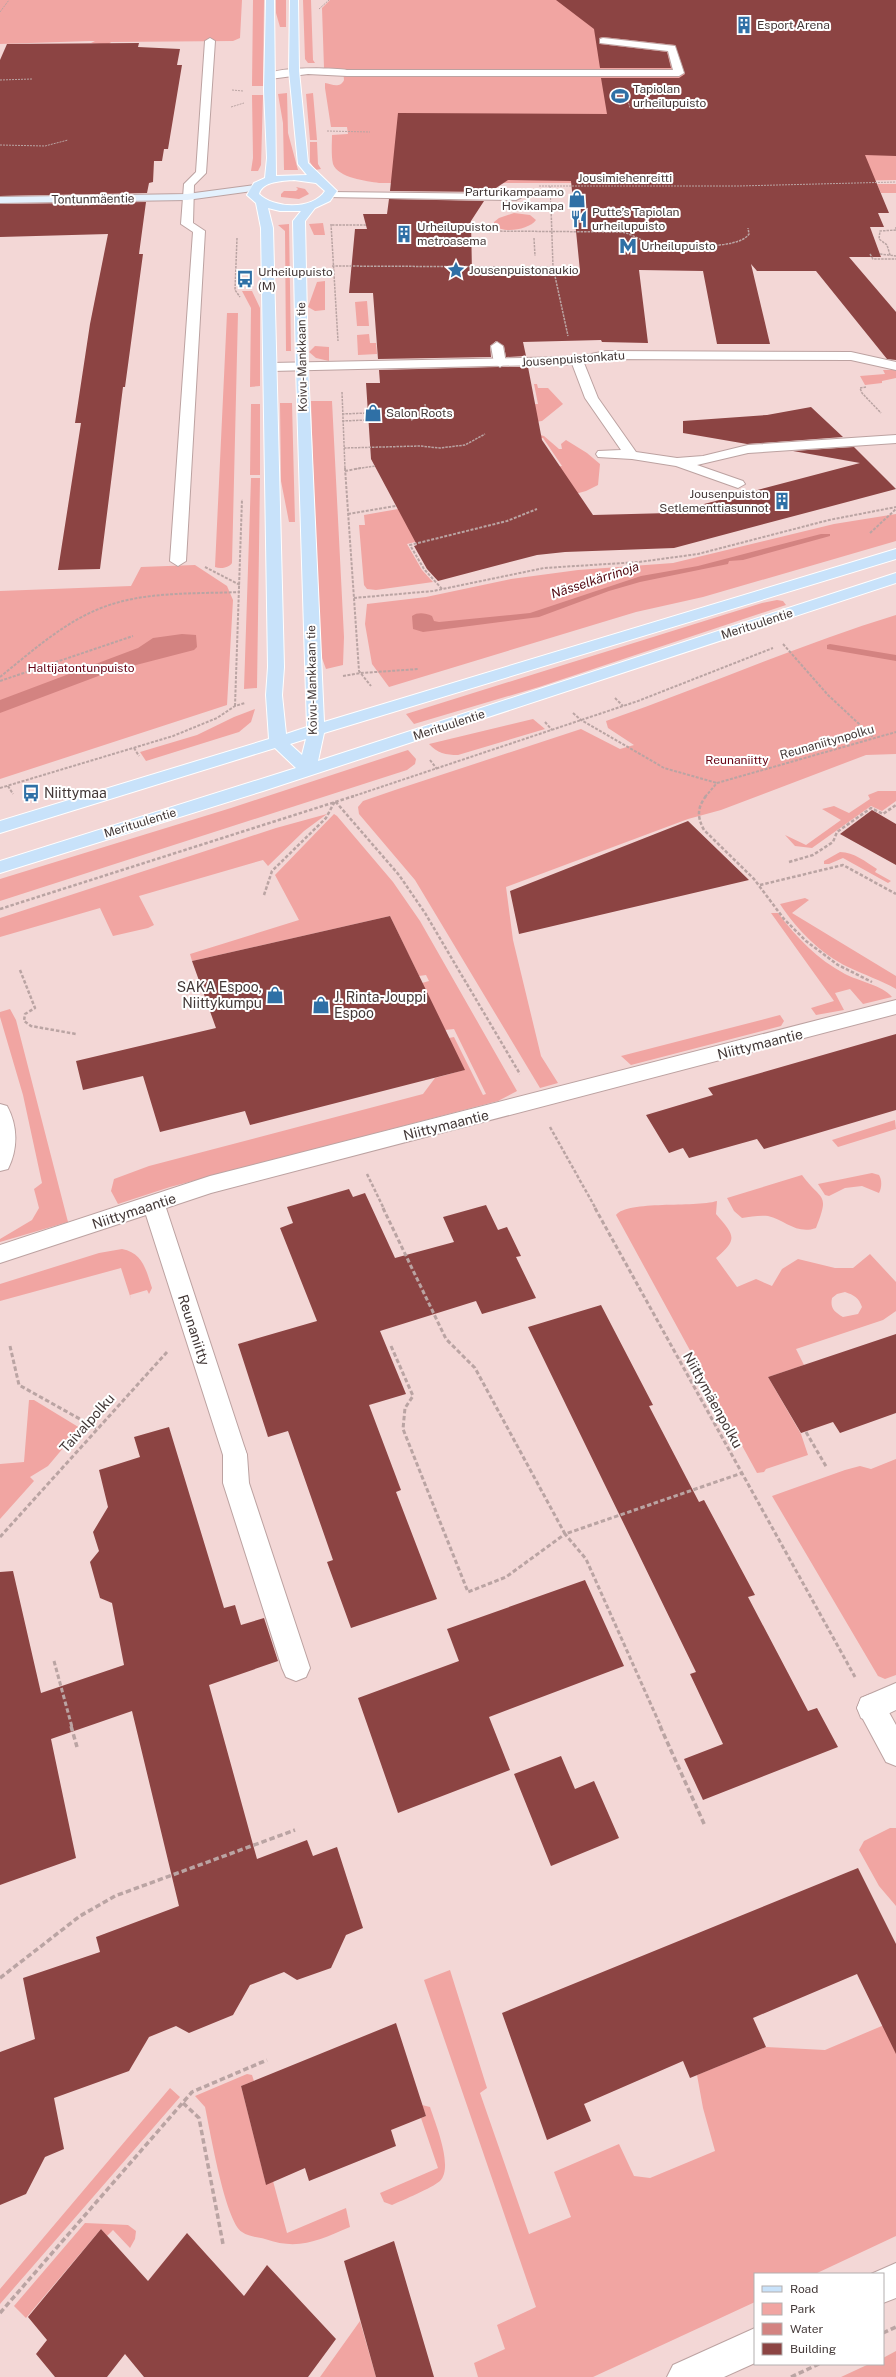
<svg xmlns="http://www.w3.org/2000/svg" width="896" height="2377" font-family="'Public Sans',sans-serif">
	<rect width="100%" height="100%" fill="#f3d7d6"/>
	<!-- green -->
	<path fill="#f1a5a2" fill-rule="evenodd" d="M0,0H242L240,38L233,41L111,42L108,45L91,43L95,41H90L0,44Z
		M253,0H264L263,86H252Z
		M276,0H286V27H280L276,13Z
		M303,0H311L313,60L315,63H308L305,59Z
		M330,0H896V180L739,183H379C367,181 338,178 333,164C331,155 332,143 332,135L348,134L347,127H331L325,88V83C331,84 340,89 344,80L343,69L324,68L322,8Z
		M287,93L288,133L298,170H284L283,123L278,94Z
		M313,93L317,140H310L306,94Z
		M252,95H263L261,165L258,171H251L253,158Z
		M310,142H317L318,164L321,169L315,170L310,162Z
		M877,184H896V193H881Z
		M296,187L305,189L309,194L299,199L281,197V194L284,191H296L298,189Z
		M514,213L530,215L536,220C529,230 502,234 494,225V222L499,218Z
		M323,223L325,235H314L309,224Z
		M289,224L291,351H286L285,231L278,225Z
		M325,281V310L315,311L308,307L317,282Z
		M242,291H252L260,308V386L250,387L251,308Z
		M367,301L369,326H357L355,302Z
		M227,313H238L232,563C229,568 220,569 215,567Z
		M369,334L370,343H376L377,354L358,355L357,335Z
		M315,346L329,347V361L316,358L309,352Z
		M883,370H896V378L882,381V383L865,385L860,376L885,374Z
		M534,384H537L538,388H548L563,404L542,421L521,424L447,407L538,404Z
		M311,401H332L344,637L343,665L326,669L319,650Z
		M280,403H292L295,522H289L281,481Z
		M251,404H260V475H250Z
		M536,434L544,436L559,449H562L561,444L566,440L587,453L600,464L598,485L586,491L564,497L469,480L562,466L543,438H539Z
		M251,478H260L257,688L244,689Z
		M398,509L502,520L407,544L422,570L433,582L376,590L367,589L364,585L359,525H365L364,515Z
		M896,514V541L703,597L636,612L389,687L372,664L365,624L367,604L426,597L511,579L578,570L673,563L834,524Z
		M195,565L227,586L233,600L227,705L0,779V591L131,586L141,567Z
		M777,600L783,601L786,605L539,687L414,724L406,714L762,603Z
		M896,615V754L866,755L721,810L688,819L506,887L513,940L541,1056L558,1083L540,1088L415,880L359,814L358,807L363,801L395,790L581,729L620,749L634,745L608,728L606,721C704,687 798,645 896,615Z
		M255,709L251,722L239,732L146,761L140,752L197,735L234,717Z
		M533,719L545,729L458,755C446,755 437,753 429,744Z
		M408,750L416,759L415,764L407,770L0,901V879L231,808Z
		M878,791H896V801L882,811L871,806L812,848L795,846L785,835L806,845L841,820L822,809L834,806L849,813L870,799L868,795Z
		M327,814L304,831L268,866L263,860L139,896L154,925L148,928L113,936L100,908L0,937V918L276,828Z
		M334,814L337,816L393,882L420,921L517,1091L498,1101L170,1187L118,1204L111,1191L114,1179L149,1166L423,1094L435,1078L464,1070L449,1038L454,1037L483,1095L486,1094L454,1029L445,1030L422,983L429,981L426,975L419,976L390,916L192,961L190,954L299,920L275,875Z
		M840,852C854,852 866,862 877,869L875,872L891,881L888,883L843,858L829,864H824V861Z
		M805,898L809,900L792,913L896,976V989C881,980 864,975 848,967C821,954 796,929 780,904Z
		M771,913H778C797,938 817,959 845,974C858,981 882,985 892,997L863,1004L850,989L835,993L844,1010L816,1015L811,1008L834,1001Z
		M10,1009L16,1020L68,1222L0,1242V1239L32,1220L39,1208L34,1189L42,1183L23,1095L0,1017V1012Z
		M780,1015L784,1021L781,1026L631,1065L621,1056Z
		M895,1120L896,1129L838,1147L832,1140Z
		M872,1173L879,1175C882,1180 882,1187 879,1193L862,1186L845,1188L829,1196L825,1195L818,1184Z
		M802,1175C822,1202 830,1192 816,1228C797,1235 785,1220 768,1216C759,1215 750,1217 742,1218L734,1211L727,1198Z
		M717,1201L716,1214C734,1235 739,1239 716,1258L737,1287L756,1279L772,1286L782,1269L798,1259L835,1268H853L870,1254L896,1282V1311L883,1320L796,1349L804,1365L768,1377L801,1434L808,1455L766,1469L764,1472L757,1473L616,1215C628,1200 694,1208 717,1201ZM845,1292C854,1295 859,1298 862,1307L858,1314L843,1317C834,1312 830,1308 832,1298L837,1294Z
		M122,1249C143,1253 146,1270 152,1288L149,1294L147,1290L130,1295L131,1299L121,1268L0,1301V1284L99,1253Z
		M29,1400H34L80,1428L48,1466L30,1477L34,1481L0,1519V1464L24,1462Z
		M896,1459V1675L885,1679L878,1676L772,1496L845,1470L860,1466L871,1469Z
		M890,1828H896V1906L879,1886L859,1850L864,1841Z
		M450,1970L487,2088L480,2093L529,2234L571,2217L554,2172L619,2144L634,2176L650,2178L715,2151L703,2108L697,2075L766,2047L825,2050L896,2020V2236L815,2274H755V2302L593,2377H478L474,2363L505,2349L497,2325L536,2307L424,1980Z
		M247,2074L252,2075L254,2081L241,2086L266,2184L273,2181L287,2233L346,2208L350,2227C319,2240 299,2251 265,2239C258,2237 249,2237 242,2232C225,2221 210,2130 205,2107L195,2096Z
		M170,2088L180,2097L0,2304V2289Z
		M422,2105L430,2107C435,2123 454,2167 440,2181C432,2188 403,2200 392,2205L384,2202L380,2193L438,2168L421,2118L426,2116Z
		M85,2223L128,2225L136,2231L135,2239L130,2248L113,2230L107,2236L101,2229L26,2318L14,2306Z
		M360,2321L376,2377H320Z
		M896,2351V2377H841L869,2364H883V2358Z"/>
	<!-- water -->
	<path fill="#d38381" d="M821,534H830V536L743,560L729,561L728,564L640,582L609,591L539,617L423,632L413,629L412,616C418,612 425,613 432,616L434,621L439,622L530,613L641,576L698,566Z
		M182,634L196,635L197,647L194,650L109,672L0,713V700L138,648L153,638Z"/>
	<g fill="none" stroke-linecap="round" stroke-linejoin="round">
		<!-- stream -->
		<path fill="#d38381" fill-rule="evenodd" d="M830,644L896,655V661L827,649V645Z"/>
	</g>
	<!-- building -->
	<path fill="#8c4443" d="M556,0H896V156L865,155L889,213H878L884,227H870L881,257H849L896,312V360L887,359L816,271H757L751,264L770,344H717L703,271L639,270L648,343L602,342L601,340L523,342L526,356L506,357L504,346L496,341L490,346L491,357L378,359L373,293H349L355,229H367L363,214H387L389,199L484,201L471,221L472,273L523,271L524,274L580,271L571,181L508,180L490,192L390,191L398,113L607,114L601,78H679L685,74L675,45L603,37L599,38L600,44L667,52L671,68H600L594,29Z
		M139,43L138,47L180,49L177,65H182L168,149H164L162,161H154L153,182L149,183L147,193L0,196V60L7,44Z
		M146,202L139,254H143L125,387H123L100,569L58,570L81,423H75L90,324L108,234L0,237V204Z
		M498,367H528L542,440L593,515L670,513L860,463L793,451L854,447L896,489L674,548L565,552L537,555L438,581L427,569L414,546L417,545L371,459L366,383H380L379,370Z
		M811,407L843,437L747,444L683,433V421L767,415Z
		M872,810L896,824V865L840,834Z
		M688,821L749,880L519,934L510,891Z
		M390,916L465,1070L250,1125L245,1111L160,1132L143,1076L83,1090L76,1061L216,1028L192,961Z
		M896,1034V1110L764,1149L757,1139L689,1158L683,1148L669,1153L646,1115L713,1095L708,1088Z
		M349,1189L353,1197L365,1193L395,1258L454,1242L443,1217L486,1205L498,1230L507,1227L521,1256L516,1257L536,1298L482,1314L476,1301L380,1331L406,1394L369,1405L401,1490L396,1492L437,1599L351,1628L327,1562L333,1560L288,1431L268,1437L238,1344L317,1321L280,1228L293,1223L287,1207Z
		M601,1305L653,1405L649,1406L699,1502L704,1500L755,1595L748,1597L808,1711L817,1708L838,1747L703,1800L684,1759L723,1744L690,1674L696,1672L528,1327Z
		M896,1334V1413L840,1433L833,1422L801,1433L768,1377Z
		M169,1427L224,1608L235,1605L241,1625L264,1618L278,1661L209,1685L257,1859L307,1840L313,1856L337,1847L363,1928L346,1935L331,1968L297,1980L284,1972L250,1985L233,2015L189,2033L176,2026L149,2037L129,2071L54,2098L64,2149L45,2157L26,2194L0,2205V2052L35,2039L23,1978L100,1952L96,1937L179,1906L132,1711L51,1739L76,1858L0,1885V1572L13,1571L41,1693L124,1665L112,1603L100,1598L90,1562L99,1551L93,1532L108,1507L99,1470L140,1457L134,1437Z
		M585,1580L624,1666L489,1717L510,1770L398,1813L358,1698L459,1661L447,1629Z
		M561,1756L575,1789L594,1781L619,1838L551,1866L514,1774Z
		M858,1868L896,1944V2054L857,1974L753,2018L766,2047L690,2078L683,2061L584,2104L591,2121L547,2140L502,2013Z
		M396,2023L426,2116L391,2130L396,2146L309,2181L305,2168L266,2185L241,2086Z
		M101,2229L148,2281L187,2233L244,2296L267,2265L336,2339L308,2377H144L125,2354L107,2377H55L36,2354L47,2340L28,2317Z
		M394,2241L434,2377H376L344,2261Z"/>
	<g fill="none" stroke-linecap="round" stroke-linejoin="round">
		<!-- lane casing -->
		<g stroke="#bca2a1" stroke-width="2">
			<path id="lane" d="M210,38L215,41L206,173L194,185L193,223L205,231L186,561L178,566L170,561L193,232L181,224L184,184L196,172L205,41Z
				M603,38L675,46L684,73L679,76H347L308,74L270,79L265,76C275,66 332,68 347,70H673L668,51L600,43V39Z
				M330,192L516,194L522,197L516,200L326,197L324,195Z
				M497,342L503,346L506,363L500,367L494,363L491,346Z
				M606,351L851,352L896,362V370L851,360L606,359L584,363L598,398L636,452L677,458L703,456L748,445L896,435V443L748,453L697,465L743,481L745,484L738,488L676,466L632,459L598,457L596,454L598,451L621,450L585,398L571,361L572,358Z
				M0,1104L7,1106C18,1126 18,1149 8,1169L0,1171Z
				M235,1444L244,1447L247,1455L249,1483L310,1668L306,1677L296,1681L286,1677L282,1668L223,1483V1455L226,1447Z
				M896,1683V1710L871,1722L861,1718L857,1708L861,1698Z"/>
		</g>
		<!-- street casing -->
		<g stroke="#bca2a1" stroke-width="2">
			<path id="street" d="M577,357L583,361L582,364L271,371L265,367L271,363Z
				M896,1000V1014L211,1193L166,1208L247,1455L244,1463L235,1466L226,1463L223,1455L146,1215L0,1263V1245L210,1176Z
				M871,1694L881,1698L896,1725V1766L886,1762L857,1708L861,1698Z
				M896,2263V2298L883,2303V2274H871Z
				M755,2328V2363L724,2377H667L673,2365Z"/>
		</g>
		<!-- secondary casing -->
		<g stroke="#bca2a1" stroke-width="2">
			<path id="secondary" d="M255,185L259,186V190L187,200L0,203V197L187,194Z"/>
		</g>
		<!-- primary casing -->
		<g stroke="#fff" stroke-width="2">
			<path id="primary" d="M266,0H274L276,176L307,175L298,164L289,71L290,0H298L299,71L308,163L337,191L330,201L315,208L305,221L308,367L324,722L896,549V559L324,733L318,761L896,573V583L263,791L0,873V861L296,768L275,748L0,833V821L269,739L266,695L268,667L261,228L256,203L247,195L254,183L265,178L267,158L264,90ZM294,180L316,183L325,191C313,210 274,209 259,194C262,181 283,181 294,180ZM268,208L280,211H301L293,221L296,367L307,727L286,734L282,695L284,667L273,228ZM306,739L302,755L290,744Z"/>
		</g>
		<!-- path-far5 -->
		<path stroke="#baa4a3" stroke-width="1" stroke-dasharray="2 1" stroke-linecap="butt" d="M319,9L329,0
			M0,12L9,0
			M0,80L32,79
			M232,90L243,91
			M627,97L630,108
			M231,107L244,103
			M327,131L370,132
			M0,145L45,146L68,140
			M539,186H739L896,182
			M550,186L551,208"/>
		<!-- path-far4 -->
		<path stroke="#baa4a3" stroke-width="1.5" stroke-dasharray="2.5 1" stroke-linecap="butt" d="M551,207L553,267L568,336
			M537,211H550
			M331,224L338,341
			M332,225H366
			M455,226L485,231L620,232C632,233 640,241 651,243C672,246 738,251 749,234L748,228
			M237,238L235,290L240,297
			M534,238L535,256
			M870,254L873,259H896
			M880,254L896,256
			M890,255L887,245L879,239L880,231L896,230V227
			M332,266L553,267
			M866,387L860,388L862,393L881,413
			M342,392L345,469
			M425,404L426,414
			M410,410L426,414
			M342,414L368,413
			M411,420L425,414
			M342,421L368,420
			M344,448L420,446L440,448L465,445L485,434
			M355,469L375,466"/>
		<!-- path-far3 -->
		<path stroke="#baa4a3" stroke-width="2" stroke-dasharray="3 1.5" stroke-linecap="butt" d="M345,468L359,671L371,686
			M345,471L361,468
			M348,514L396,506
			M870,533L896,509
			M205,567L240,585
			M442,589L424,569L410,545L507,521L537,509
			M354,598L433,591L544,568L639,562L698,554L829,520L896,507
			M783,644L828,695L874,738
			M343,676L361,673L419,669
			M0,677C31,652 63,623 101,608C144,591 194,594 240,592
			M0,681L133,636
			M615,698L623,706
			M235,706L242,499
			M573,713L581,720L664,768L717,783
			M545,722L552,730
			M134,748L139,756
			M430,760L437,769
			M717,783L896,732
			M8,786L13,794
			M0,788L173,736L217,718L235,706L245,703
			M351,797L638,701L773,648
			M705,797L717,783"/>
		<!-- path-far2 -->
		<path stroke="#baa4a3" stroke-width="2.5" stroke-dasharray="3.5 2" stroke-linecap="butt" d="M706,796C697,808 697,817 704,830L754,879L784,919L806,941L838,965L872,982
			M789,862L813,855L833,842L837,832L871,808L883,814L896,805
			M760,885L843,865L896,894
			M264,895L272,871L326,818L335,801L399,875L425,913L520,1074
			M0,909L354,796
			M20,970L35,1008L25,1014L24,1021L31,1026L76,1034
			M550,1127L596,1209
			M367,1174L384,1209"/>
		<!-- path-far1 -->
		<path stroke="#baa4a3" stroke-width="3" stroke-dasharray="4.5 2.5" stroke-linecap="butt" d="M383,1208L446,1339L475,1368L565,1534L742,1473
			M595,1208L855,1677
			M10,1346L19,1385L96,1428
			M391,1346L413,1396L405,1408L403,1429L468,1592L506,1577L565,1534L586,1559L661,1727
			M806,1432L827,1468
			M0,1537L167,1352
			M54,1661L72,1727"/>
		<!-- path -->
		<path stroke="#baa4a3" stroke-width="3.5" stroke-dasharray="5.5 3" stroke-linecap="butt" d="M71,1726L77,1747
			M660,1726L705,1826
			M0,1978L80,1916L115,1896L295,1830
			M183,2103L199,2118L223,2244
			M0,2313L192,2092L267,2060
			M883,2333L896,2327
			M791,2377L819,2364"/>
		<!-- lane -->
		<use href="#lane" fill="#fff" fill-rule="evenodd"/>
		<!-- street -->
		<use href="#street" fill="#fff" fill-rule="evenodd"/>
		<!-- secondary -->
		<use href="#secondary" fill="#e4f1fd" fill-rule="evenodd"/>
		<!-- primary -->
		<use href="#primary" fill="#c8e2fa" fill-rule="evenodd"/>
	</g>
	<!-- icons -->
	<defs>
		<g id="building-bare" transform="scale(1.38)"><path d="M-4-6H4V6H1V3H-1V6H-4ZM-2.5-4.3h1.7v1.8h-1.7ZM.8-4.3h1.7v1.8H.8ZM-2.5-1h1.7V.8h-1.7ZM.8-1h1.7V.8H.8Z" fill="#2f70a6" stroke="#fff" stroke-width="2.5" paint-order="stroke"/></g>
		<g id="stadium-bare" transform="scale(1.38)"><path d="M0-5a6.5 5 0 1 0 0 10a6.5 5 0 1 0 0-10ZM-3.5-1.8h7v3.6h-7Z" fill="#2f70a6" stroke="#fff" stroke-width="2.5" paint-order="stroke"/></g>
		<g id="shop-bare" transform="scale(1.38)"><path d="M-5-2.5h2.3a2.7 3.5 0 0 1 5.4 0H5L5.5 6h-11ZM-1.5-2.5h3a1.5 2.3 0 0 0-3 0Z" fill="#2f70a6" stroke="#fff" stroke-width="2.5" paint-order="stroke"/></g>
		<g id="restaurant-bare" transform="scale(1.38)"><path d="M-5-6h1v4h1v-4h1v4h1v-4h1v5L-1.5 .5V6h-2V.5L-5-1ZM5-6V6H3V1.5H1.5Q1.5-4 5-6Z" fill="#2f70a6" stroke="#fff" stroke-width="2.5" paint-order="stroke"/></g>
		<g id="metro-bare" transform="scale(1.38)"><path d="M-5.5 5V-5H-3L0 0L3-5H5.5V5H3V-.5L0 4L-3-.5V5Z" fill="#2f70a6" stroke="#fff" stroke-width="2.5" paint-order="stroke"/></g>
		<g id="sight-bare" transform="scale(1.38)"><path d="M0-6L1.8-2.2L6-1.7L2.9 1.2L3.7 5.4L0 3.3L-3.7 5.4L-2.9 1.2L-6-1.7L-1.8-2.2Z" fill="#2f70a6" stroke="#fff" stroke-width="2.5" paint-order="stroke"/></g>
		<g id="bus-bare" transform="scale(1.38)"><path d="M-5-6H5V4H4V6H2V4H-2V6H-4V4H-5ZM-3.5-4V0h7V-4ZM-3.5 1.2v1.5H-2V1.2ZM2 1.2v1.5H3.5V1.2Z" fill="#2f70a6" stroke="#fff" stroke-width="2.5" paint-order="stroke"/></g>
	</defs>
	<g fill-rule="evenodd">
		<use href="#building-bare" x="744" y="25"/>
		<use href="#stadium-bare" x="620" y="96"/>
		<use href="#shop-bare" x="577" y="199"/>
		<use href="#restaurant-bare" x="579" y="219"/>
		<use href="#building-bare" x="404" y="234"/>
		<use href="#metro-bare" x="628" y="246"/>
		<use href="#sight-bare" x="456" y="270"/>
		<use href="#bus-bare" x="245" y="279"/>
		<use href="#shop-bare" x="373" y="413"/>
		<use href="#building-bare" x="782" y="501"/>
		<use href="#bus-bare" x="31" y="793"/>
		<use href="#shop-bare" x="275" y="995"/>
		<use href="#shop-bare" x="321" y="1005"/>
	</g>
	<g text-anchor="middle" dominant-baseline="central" stroke-width="4" stroke-linejoin="round" paint-order="stroke">
		<!-- far-poi labels -->
		<g font-size="12" fill="#433837" stroke="#fff" text-anchor="start">
			<text x="757" y="25">Esport Arena</text>
			<text x="633" y="89">Tapiolan<tspan x="633" dy="14">urheilupuisto</tspan></text>
			<text x="564" y="192" text-anchor="end">Parturikampaamo<tspan x="564" dy="14">Hovikampa</tspan></text>
			<text x="592" y="212">Putte’s Tapiolan<tspan x="592" dy="14">urheilupuisto</tspan></text>
			<text x="417" y="227">Urheilupuiston<tspan x="417" dy="14">metroasema</tspan></text>
			<text x="641" y="246">Urheilupuisto</text>
			<text x="469" y="270">Jousenpuistonaukio</text>
			<text x="258" y="272">Urheilupuisto<tspan x="258" dy="14">(M)</tspan></text>
			<text x="386" y="413">Salon Roots</text>
			<text x="769" y="494" text-anchor="end">Jousenpuiston<tspan x="769" dy="14">Setlementtiasunnot</tspan></text>
		</g>
		<!-- far-street labels -->
		<g font-size="12" fill="#433837" stroke="#fff">
			<text x="625" y="178">Jousimiehenreitti</text>
			<text transform="translate(93 199) rotate(-1)">Tontunmäentie</text>
			<text transform="translate(302 357) rotate(-91)">Koivu-Mankkaan tie</text>
			<text transform="translate(573 359) rotate(-4)">Jousenpuistonkatu</text>
			<text transform="translate(757 624) rotate(-18)">Merituulentie</text>
			<text transform="translate(312 680) rotate(-91)">Koivu-Mankkaan tie</text>
			<text transform="translate(449 725) rotate(-18)">Merituulentie</text>
			<text transform="translate(827 742) rotate(-16)">Reunaniitynpolku</text>
			<text transform="translate(140 823) rotate(-17)">Merituulentie</text>
		</g>
		<!-- far-park labels -->
		<g font-size="12" fill="#670314" stroke="#fff">
			<text x="81" y="668">Haltijatontunpuisto</text>
			<text x="737" y="760">Reunaniitty</text>
		</g>
		<!-- far-water labels -->
		<g font-size="13" font-style="italic" fill="#510810" stroke="#fff">
			<text transform="translate(595 580) rotate(-18)">Nässelkärrinoja</text>
		</g>
		<!-- poi labels -->
		<g font-size="14" fill="#433837" stroke="#fff" text-anchor="start">
			<text x="44" y="793">Niittymaa</text>
			<text x="262" y="987" text-anchor="end">SAKA Espoo,<tspan x="262" dy="16">Niittykumpu</tspan></text>
			<text x="334" y="997">J. Rinta-Jouppi<tspan x="334" dy="16">Espoo</tspan></text>
		</g>
		<!-- street labels -->
		<g font-size="14" fill="#433837" stroke="#fff">
			<text transform="translate(760 1044) rotate(-14)">Niittymaantie</text>
			<text transform="translate(446 1125) rotate(-14)">Niittymaantie</text>
			<text transform="translate(134 1211) rotate(-18)">Niittymaantie</text>
			<text transform="translate(194 1330) rotate(72)">Reunaniitty</text>
			<text transform="translate(713 1400) rotate(61)">Niittymäenpolku</text>
			<text transform="translate(87 1423) rotate(-48)">Taivalpolku</text>
		</g>
	</g>
	<!-- legend -->
	<rect x="754" y="2273" width="130" height="92" fill="#ffffff" stroke="#b4afaf"/>
	<rect x="762" y="2286" width="20" height="6" fill="#c8e2fa" stroke="#b4afaf"/>
	<text x="790" y="2293" font-size="12" fill="#433837">Road</text>
	<rect x="762" y="2303" width="20" height="12" fill="#f1a5a2" stroke="#b4afaf"/>
	<text x="790" y="2313" font-size="12" fill="#433837">Park</text>
	<rect x="762" y="2323" width="20" height="12" fill="#d38381" stroke="#b4afaf"/>
	<text x="790" y="2333" font-size="12" fill="#433837">Water</text>
	<rect x="762" y="2343" width="20" height="12" fill="#8c4443" stroke="#b4afaf"/>
	<text x="790" y="2353" font-size="12" fill="#433837">Building</text>
</svg>
